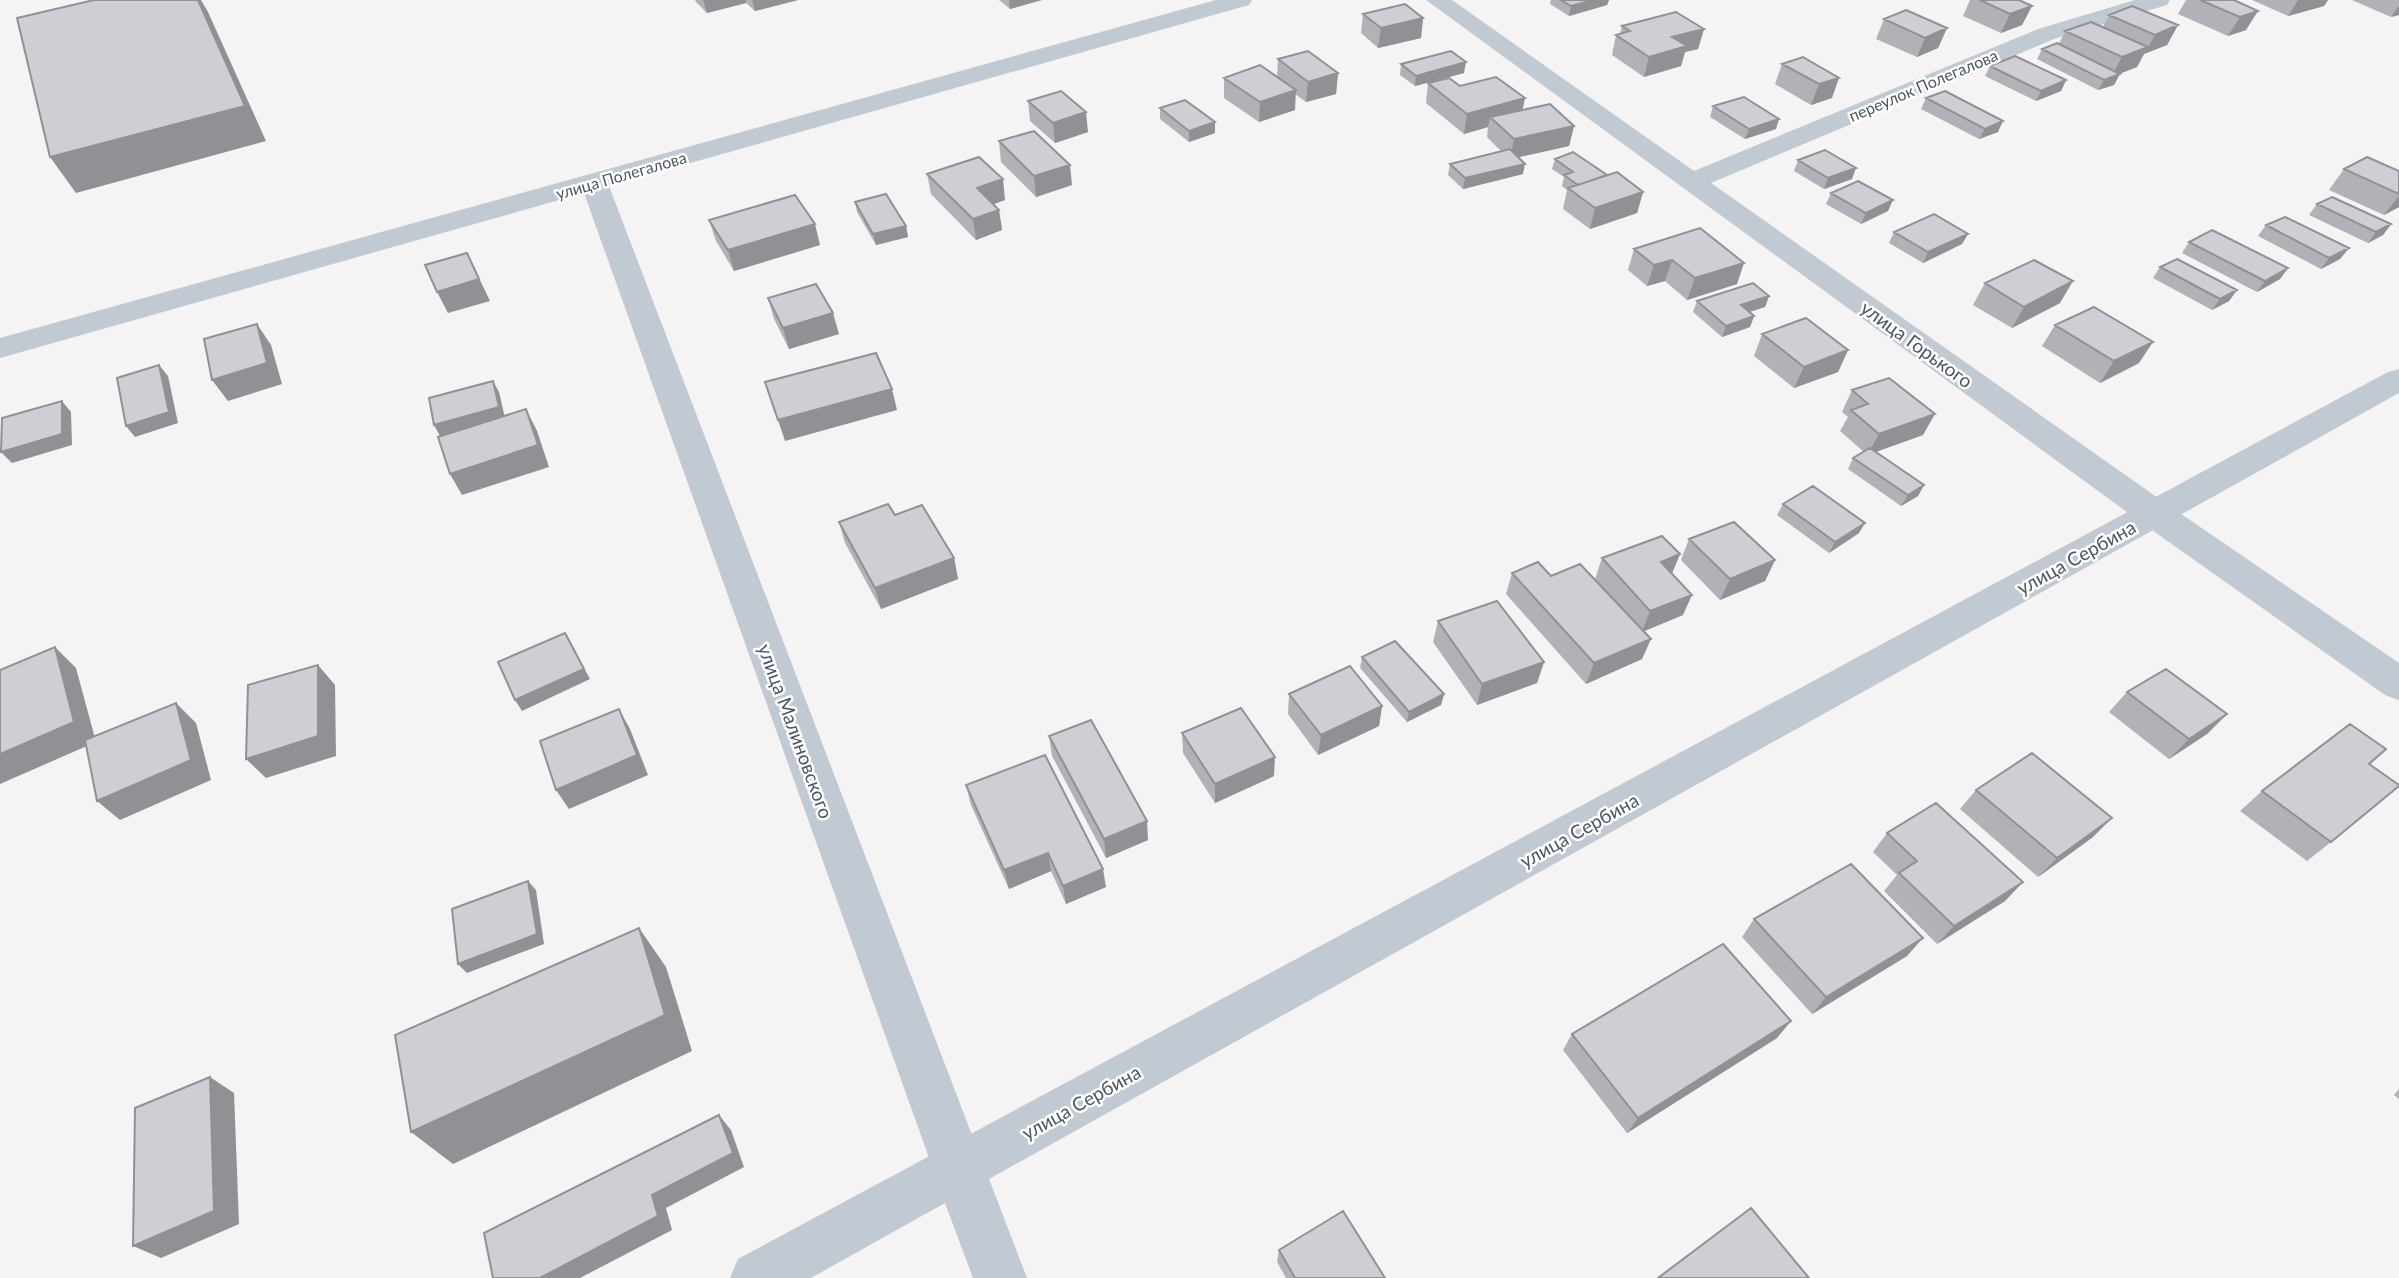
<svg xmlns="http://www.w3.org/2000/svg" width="2399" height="1278" font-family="Lato,sans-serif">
	<rect width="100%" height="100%" fill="#f5f3f3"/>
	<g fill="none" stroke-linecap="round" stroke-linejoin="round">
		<!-- minor -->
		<path fill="#c1cad2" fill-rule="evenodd" d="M1216,0H1252L1249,5L609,186L985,1169L977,1187L959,1195L941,1187L933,1169L584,193L0,358V338Z
			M1426,0H1452L1694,171L2038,29L2135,0H2170L2167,5L2054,39L1711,183L2168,505L2399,663V700L2385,695L2142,523Z"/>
		<!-- tertiary -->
		<path fill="#c1cad2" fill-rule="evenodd" d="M2399,369V393L989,1179L1027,1278H973L945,1203L811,1278H730L738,1259L2388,372Z"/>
	</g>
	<!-- wall -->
	<path fill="#b0b2b7" d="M695,0H798L755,11L746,3L707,13L696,2Z
		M999,0H1042L1010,9Z
		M1551,0H1609L1607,5L1569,16L1550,4Z
		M1970,0H2019L2032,6L2022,25L2001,33L1963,16Z
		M2186,0H2234L2246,30L2228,36L2178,14Z
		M2252,0H2328L2324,6L2288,16Z
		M2352,0H2399V15L2391,17Z
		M1363,14L1423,18L1421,38L1378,48L1361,33Z
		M2109,15L2178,25L2167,45L2144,54L2137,67L2119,74L2114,85L2098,90L2037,59L2042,49L2059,44L2065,31L2103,27Z
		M1884,19L1947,28L1938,48L1917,57L1876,39Z
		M1622,26L1704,29L1698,49L1685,52L1681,66L1644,77L1612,55L1616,35L1620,34Z
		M1803,57L1832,98L1811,105L1775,84L1782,64Z
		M1278,59L1338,73L1336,94L1306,102L1295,94V110L1259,122L1224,98V78L1277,77Z
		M1401,64L1464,73L1415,86L1400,75Z
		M1990,66L2066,80L2061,91L2036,101L1985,76Z
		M1428,83L1460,86L1522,110L1574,126L1569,146L1519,157L1523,174L1463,189L1448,175L1450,164L1502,152L1487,137L1488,127L1464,134L1426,103Z
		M1926,98L1998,132L1979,139L1921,109Z
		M1028,101L1088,132L1055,143L1030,121Z
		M1713,106L1776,129L1745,139L1710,117Z
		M1160,108L1215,133L1189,142L1160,119Z
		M999,141L1072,185L1036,197L1001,162Z
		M1555,159L1607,175L1643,192L1637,213L1590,229L1563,209L1567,190L1562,186L1564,177L1552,169Z
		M1798,160L1852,179L1824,189L1794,171Z
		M2344,169L2399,171V207L2384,215L2329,190Z
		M927,174L1005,200L994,204L999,210L1002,230L976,240L931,194Z
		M1831,193L1888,211L1861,224L1826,204Z
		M855,202L906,226L908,237L876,245L857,212Z
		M2317,204L2391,224L2383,235L2368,243L2309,215Z
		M709,220L820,245L734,271L716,241Z
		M2266,225L2349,248L2340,259L2321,269L2258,236Z
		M1700,228L1737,284L1687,300L1665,281L1647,286L1628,270L1634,249Z
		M1894,232L1968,234L1962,244L1923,263L1889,243Z
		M2189,242L2288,268L2280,279L2257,292L2182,253Z
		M2160,267L2237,290L2229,301L2212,310L2153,278Z
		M1985,283L2060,303L2012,328L1973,305Z
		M1769,296L1765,307L1749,312L1754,316L1750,327L1722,337L1693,312L1697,301Z
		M768,298L839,334L789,349L774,319Z
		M2055,325L2139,363L2100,383L2042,346Z
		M1762,334L1848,350L1838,372L1794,388L1754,356Z
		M1852,390L1923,435L1876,452L1924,485L1918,496L1901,506L1848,469L1853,458L1864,452L1840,431L1848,417L1842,412Z
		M1783,504L1859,533L1829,553L1777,515Z
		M839,522L954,558L958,579L881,609L845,543Z
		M1689,539L1775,560L1765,581L1720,600L1681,560Z
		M1680,554L1672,574L1683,615L1644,631L1642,659L1586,684L1506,594L1512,573L1595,579L1602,558Z
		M1438,621L1544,662L1537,683L1477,705L1433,642Z
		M1362,657L1444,694L1441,705L1407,722L1360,668Z
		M2127,692L2227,714L2207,734L2169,759L2109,712Z
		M1289,694L1382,706L1379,726L1318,755L1288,714Z
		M1182,733L1274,776L1215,803L1183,753Z
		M1049,736L1148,840L1106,858L1052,756Z
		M2369,764L2331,842L2307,861L2240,811L2262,791Z
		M966,785L1106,887L1066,904L1051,871L1009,889L971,805Z
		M1976,790L2093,837L2038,877L1960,809Z
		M1887,833L2023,882L2005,901L1937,944L1884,891L1897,875L1873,852Z
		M1754,919L1907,956L1812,1014L1742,937Z
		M1572,1034L1777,1038L1627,1133L1563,1050Z
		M2399,1089V1099L2394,1095Z
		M1279,1250L1385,1278H1286L1277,1262Z"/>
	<!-- shaded-wall -->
	<path fill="#909195" d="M198,0H201L208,12L266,141L76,193L50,157Z
		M703,0H746V3L707,13Z
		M752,0H798L755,11Z
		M1009,0H1042L1010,9Z
		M1593,0H1609L1607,5L1569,16L1571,6Z
		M2298,0H2328L2324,6L2288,16Z
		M2032,6L2022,25L2001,33L2010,14Z
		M2399,6V15L2391,17Z
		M2258,11L2246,30L2228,36L2240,17Z
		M1423,18L1421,38L1378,48L1381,28Z
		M2178,25L2167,45L2144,54L2137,67L2111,77L2122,57L2148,47L2155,35Z
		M1947,28L1938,48L1917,57L1925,38Z
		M1704,29L1698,49L1685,52L1681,66L1644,77L1649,57L1672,37Z
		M1466,62L1464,73L1415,86L1416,76Z
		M1338,73L1336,94L1306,102L1308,82Z
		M2120,74L2114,85L2098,90L2104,80Z
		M1839,78L1832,98L1811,105L1819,84Z
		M2066,80L2061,91L2036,101L2041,91Z
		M1296,90L1295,110L1259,122L1260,102Z
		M1525,98L1521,118L1490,117L1488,127L1464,134L1467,114Z
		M1086,112L1088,132L1055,143L1053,123Z
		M1779,119L1776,129L1745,139L1749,129Z
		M2003,121L1998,132L1979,139L1985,129Z
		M1215,122V133L1189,142V131Z
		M1574,126L1569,146L1510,159L1514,139Z
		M1525,164L1523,174L1463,189L1465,178Z
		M1070,165L1072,185L1036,197L1034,176Z
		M1856,168L1852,179L1824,189L1828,178Z
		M1003,179L1005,200L980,209L977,188Z
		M1643,192L1637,213L1590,229L1595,208Z
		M2399,196V207L2384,215Z
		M1893,200L1888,211L1861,224L1866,213Z
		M999,210L1002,230L976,240L973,219Z
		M815,224L820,245L734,271L728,250Z
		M2391,224L2383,235L2368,243L2376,232Z
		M906,226L908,237L876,245L873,234Z
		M1968,234L1962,244L1923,263L1928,252Z
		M2349,248L2340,259L2321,269L2329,258Z
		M467,253L490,301L448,313L437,292Z
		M1672,260L1665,281L1647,286L1654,265Z
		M1744,263L1737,284L1687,300L1695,278Z
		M2288,268L2280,279L2257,292L2265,281Z
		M2073,281L2060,303L2012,328L2024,307Z
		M2237,290L2229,301L2212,310L2220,299Z
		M1769,296L1765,307L1737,316L1741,305Z
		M833,313L839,334L789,349L783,328Z
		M1754,316L1750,327L1722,337L1726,326Z
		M257,324L271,345L282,384L228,401L212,380Z
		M2153,342L2139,363L2100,383L2114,361Z
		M1848,350L1838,372L1794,388L1804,367Z
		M159,365L168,376L178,423L135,437L126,426Z
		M493,381L499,392L505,418L440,436L434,425Z
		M892,389L897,410L785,441L778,420Z
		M62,401L71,412L72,445L12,463L1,452Z
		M526,409L537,431L549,467L462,495L450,474Z
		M1935,414L1923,435L1867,455L1879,434Z
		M1924,485L1918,496L1901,506L1908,495Z
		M1865,523L1859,533L1829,553L1835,542Z
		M1680,554L1671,575L1661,562Z
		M954,558L958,579L881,609L875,588Z
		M1775,560L1765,581L1720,600L1730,579Z
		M1692,595L1683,615L1642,632L1650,611Z
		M565,633L590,679L522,711L515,700Z
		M1651,639L1642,659L1586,684L1594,663Z
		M55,647L76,668L96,742L0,784V754Z
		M1544,662L1537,683L1477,705L1482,684Z
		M318,665L335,685L336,756L266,778L246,759Z
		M1444,694L1441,705L1407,722L1409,712Z
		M176,703L196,723L211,780L120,820L97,801Z
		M1382,706L1379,726L1318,755L1321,735Z
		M619,709L630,729L648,775L569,809L556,790Z
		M2227,714L2207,734L2169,759L2189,739Z
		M1275,757L1274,776L1215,803V784Z
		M2112,818L2093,837L2038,877L2057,858Z
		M1147,821L1148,840L1106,858L1104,839Z
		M1048,853L1051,871L1009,889L1004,870Z
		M1103,869L1106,887L1066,904L1063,886Z
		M528,881L536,890L544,944L467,973L458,964Z
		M2023,882L2005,901L1937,944L1954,926Z
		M639,928L666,967L692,1051L453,1164L411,1132Z
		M1923,938L1907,956L1812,1014L1826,997Z
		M1791,1021L1777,1038L1627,1133L1638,1118Z
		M210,1077L234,1093L239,1224L161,1258L133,1246Z
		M719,1115L731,1130L744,1167L666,1208L672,1230L580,1278H540L652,1195Z"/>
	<!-- building -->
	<path fill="#cdcfd5" stroke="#909195" stroke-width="2" d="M94,0H198L245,106L50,157L17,18Z
		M1561,0H1593L1571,6Z
		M1980,0H2019L2032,6L2010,14Z
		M2200,0H2234L2258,11L2240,17Z
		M1405,4L1423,18L1381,28L1363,14Z
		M2132,6L2178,25L2155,35L2109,15Z
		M1906,10L1947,28L1925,38L1884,19Z
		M1676,12L1704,29L1672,37L1687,46L1649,57L1616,35L1630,31L1622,26Z
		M2091,22L2148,47L2122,57L2065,31Z
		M2057,43L2120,74L2104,80L2042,49Z
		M1308,51L1338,73L1308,82L1278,59Z
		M1451,51L1466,62L1416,76L1401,64Z
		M2015,56L2066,80L2041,91L1990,66Z
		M1803,57L1839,78L1819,84L1782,64Z
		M1260,65L1296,90L1260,102L1224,78Z
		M1496,77L1525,98L1467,114L1428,83L1449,78L1460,86Z
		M1061,91L1086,112L1053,123L1028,101Z
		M1945,91L2003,121L1985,129L1926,98Z
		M1744,97L1779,119L1749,129L1713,106Z
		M1185,100L1215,122L1189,131L1160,108Z
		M1550,104L1574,126L1514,139L1490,117Z
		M1034,131L1070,165L1034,176L999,141Z
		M1510,149L1525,164L1465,178L1450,164Z
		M1825,150L1856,168L1828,178L1798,160Z
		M1573,152L1607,175L1578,185L1564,175L1573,172L1555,159Z
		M979,157L1003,179L977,188L999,210L973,219L927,174Z
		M2367,157L2399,171V194L2344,169Z
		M1617,172L1643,192L1595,208L1568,188Z
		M1858,181L1893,200L1866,213L1831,193Z
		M886,194L906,226L873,234L855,202Z
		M795,195L815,224L728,250L709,220Z
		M2332,197L2391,224L2376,232L2317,204Z
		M1934,214L1968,234L1928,252L1894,232Z
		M2285,217L2349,248L2329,258L2266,225Z
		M1700,228L1744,263L1695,278L1672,260L1654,265L1634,249Z
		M2212,230L2288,268L2265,281L2189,242Z
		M467,253L479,279L437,292L425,265Z
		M2177,259L2237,290L2220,299L2160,267Z
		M2034,260L2073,281L2024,307L1985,283Z
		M1753,283L1769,296L1741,305L1754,316L1726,326L1697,301Z
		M816,284L833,313L783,328L768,298Z
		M2094,307L2153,342L2114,361L2055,325Z
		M1806,318L1848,350L1804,367L1762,334Z
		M257,324L267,363L212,380L204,339Z
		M876,353L892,389L778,420L765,382Z
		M159,365L169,412L126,426L117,378Z
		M1889,378L1935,414L1879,434L1851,410L1868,404L1852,390Z
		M493,381L499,407L434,425L429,398Z
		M62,401V434L1,452L2,418Z
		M526,409L538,445L450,474L438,437Z
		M1870,448L1924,485L1908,495L1853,458Z
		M1813,486L1865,523L1835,542L1783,504Z
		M888,504L895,515L922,505L954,558L875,588L839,522Z
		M1734,522L1775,560L1730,579L1689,539Z
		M1662,536L1680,554L1661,562L1692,595L1650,611L1602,558Z
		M1538,562L1551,576L1580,564L1651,639L1594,663L1512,573Z
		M1497,601L1544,662L1482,684L1438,621Z
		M565,633L584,669L515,700L498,662Z
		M1395,641L1444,694L1409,712L1362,657Z
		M55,647L74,722L0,754V670Z
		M318,665V736L246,759L248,685Z
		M1350,666L1382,706L1321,735L1289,694Z
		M2166,669L2227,714L2189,739L2127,692Z
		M176,703L191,760L97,801L85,740Z
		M1241,708L1275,757L1215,784L1182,733Z
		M619,709L637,755L556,790L540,741Z
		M1091,720L1147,821L1104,839L1049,736Z
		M2350,724L2386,749L2369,764L2399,785V786L2331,842L2262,791Z
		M2032,753L2112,818L2057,858L1976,790Z
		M1045,755L1103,869L1063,886L1048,853L1004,870L966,785Z
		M1936,803L2023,882L1954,926L1899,873L1917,861L1887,833Z
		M1851,864L1923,938L1826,997L1754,919Z
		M528,881L537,934L458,964L452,909Z
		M639,928L665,1015L411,1132L395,1035Z
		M1723,944L1791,1021L1638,1118L1572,1034Z
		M210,1077L214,1211L133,1246L135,1108Z
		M719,1115L733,1153L652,1195L658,1216L540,1278H493L484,1233Z
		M1751,1208L1809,1278H1658Z
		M1343,1211L1385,1278H1295L1279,1250Z"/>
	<g text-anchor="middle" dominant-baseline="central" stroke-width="5" stroke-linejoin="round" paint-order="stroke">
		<!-- far-street labels -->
		<g font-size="16" fill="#4a5661" stroke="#fff">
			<text transform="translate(1923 85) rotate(-23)">переулок Полегалова</text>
			<text transform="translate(621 175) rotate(-16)">улица Полегалова</text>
		</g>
		<!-- street labels -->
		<g font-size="19" fill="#4a5661" stroke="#fff">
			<text transform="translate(1917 344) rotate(36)">улица Горького</text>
			<text transform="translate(2076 557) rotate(-29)">улица Сербина</text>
			<text transform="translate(796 731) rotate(70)">улица Малиновского</text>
			<text transform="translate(1579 830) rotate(-29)">улица Сербина</text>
			<text transform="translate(1081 1102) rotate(-29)">улица Сербина</text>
		</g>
	</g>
</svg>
